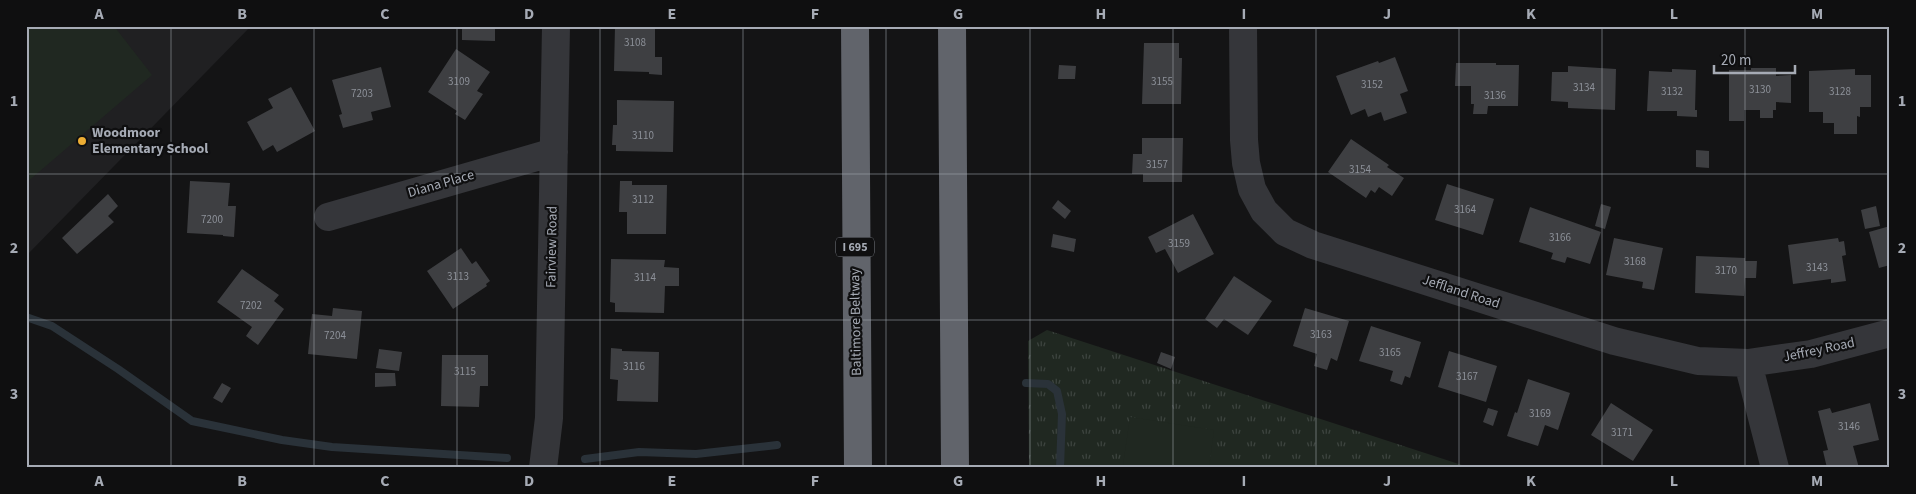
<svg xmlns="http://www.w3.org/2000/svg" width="1916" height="494" font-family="'Source Sans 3',sans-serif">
	<defs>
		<pattern id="grass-tufts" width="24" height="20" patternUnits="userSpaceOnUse" patternTransform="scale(1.25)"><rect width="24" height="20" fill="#202821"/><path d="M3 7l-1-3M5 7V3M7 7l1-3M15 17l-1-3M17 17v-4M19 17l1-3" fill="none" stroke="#3d443f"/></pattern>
	</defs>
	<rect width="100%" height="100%" fill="#141415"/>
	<!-- built -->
	<path fill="#202022" d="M26,26H251L26,256Z"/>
	<!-- grass -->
	<path fill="url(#grass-tufts)" d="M1047,330L1471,468H1029L1028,341Z"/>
	<!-- pitch -->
	<path fill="#202821" d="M26,26H114L152,75L26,183Z
		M1130,417L1214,430L1209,468H1143L1123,465Z"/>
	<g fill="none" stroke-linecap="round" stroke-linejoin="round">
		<!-- stream -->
		<path stroke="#2a3239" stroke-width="8" d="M26,317L52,326L118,369L192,421L282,440L332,447L507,458
			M1026,383L1048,384L1057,391L1062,414L1060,468
			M585,459L639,452L696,454L777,445"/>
	</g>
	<!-- building -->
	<path fill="#3e3f42" d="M462,26H495V41L462,40Z
		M615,26H655V57H662V75L649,74V72L614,71Z
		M1144,43H1179V58H1182L1181,104H1142Z
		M456,49L490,72L477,91L483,94L465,120L455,114L457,111L428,92Z
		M1395,57L1408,91L1400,94L1407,113L1384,121L1381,112L1368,117L1365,109L1351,115L1336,76L1378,61L1379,63Z
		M1456,63H1496V65H1519L1518,106H1488L1487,114H1473L1474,104H1471V86H1455Z
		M1059,65L1076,66L1075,79H1058Z
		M1568,66L1616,69L1615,110L1568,108V102L1551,101L1552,72H1568Z
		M381,67L391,107L371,112L373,120L343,128L339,115L342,114L332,80Z
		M1751,68H1776V76L1791,75V103L1776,102V110H1773V118H1760V110H1744V121H1729V70H1751Z
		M1672,69L1696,70L1695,110H1697V117L1677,116V111H1647L1649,71L1672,72Z
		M1855,69V75H1871V107H1860V117L1857,116V134H1834V123H1823V112H1809V71Z
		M291,87L315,131L277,152L273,145L263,151L247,122L273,108L268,99Z
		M617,100L674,101L673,152L616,151V145H612L613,125H617Z
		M1142,138H1183L1182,182H1143V174H1132L1133,154H1142Z
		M1351,139L1389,165L1387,167L1404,178L1392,196L1379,187L1375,193L1371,190L1366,198L1328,172Z
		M1696,150L1709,151V168L1696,167Z
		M190,181L230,183L228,206H236L234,237L223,236V235L187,233Z
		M620,181H632V185H667L666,234H627V212H619Z
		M1447,184L1494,199L1483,235L1435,220Z
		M108,194L118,206L108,216L114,222L77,254L62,238Z
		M1058,200L1071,211L1065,219L1052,208Z
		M1601,204L1611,207L1605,229L1595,226Z
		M1876,206L1880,226L1865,229L1861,210Z
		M1530,207L1601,232L1590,264L1567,257L1565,263L1551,259L1553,253L1519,242Z
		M1193,214L1214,254L1178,273L1165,249L1156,253L1148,237Z
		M1890,226V265L1879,268L1869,232Z
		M1053,234L1076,239L1074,252L1051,247Z
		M1614,238L1663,248L1654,290L1642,288L1643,282L1606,275Z
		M1838,238L1839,242L1844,241L1846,255L1842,256L1846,281L1831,283V279L1793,284L1788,245Z
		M461,248L472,264L476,261L490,281L486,284L487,286L453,309L427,271Z
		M1696,256L1745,258V261H1757L1756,278H1745L1744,296L1695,293Z
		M611,259L665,260L664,267L679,268V286H665L664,313L615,312V303L610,302Z
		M242,269L279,295L274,301L284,309L258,345L246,336L252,327L217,302Z
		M1234,276L1272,301L1248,335L1224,319L1217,328L1205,319Z
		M333,308L362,311L357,359L308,354L312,314L332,316Z
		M1305,308L1349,321L1337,361L1331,358L1327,370L1314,366L1317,354L1293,346Z
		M1371,326L1421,342L1410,378L1405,376L1402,385L1390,381L1393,371L1359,361Z
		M611,348L622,349V351L659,352L658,402L617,401L618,380L610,379Z
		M379,349L402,352L399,371L376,368Z
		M1449,351L1497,366L1486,402L1438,387Z
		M1161,352L1175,357L1171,369L1157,363Z
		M442,355H488V386H480L479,407L441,406Z
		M375,373H395L396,386L375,387Z
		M1528,379L1570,393L1558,430L1545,425L1538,446L1507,436L1515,412L1517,413Z
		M222,383L231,388L222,403L213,398Z
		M1611,403L1653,430L1633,461L1591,435Z
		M1870,403L1879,440L1853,446L1859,468H1827L1823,451L1828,450L1818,411L1830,408L1832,413Z
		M1488,408L1498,411L1493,426L1483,422Z"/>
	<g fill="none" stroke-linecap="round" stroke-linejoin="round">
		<!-- street -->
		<path stroke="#35363a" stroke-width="28" d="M1243,26L1244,140L1246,163L1252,189L1264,211L1285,232L1313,245L1614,341L1698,361L1748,363L1811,354L1890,333
			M328,217L554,152
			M1748,363L1775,468
			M543,468L549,418L556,26"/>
		<!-- highway -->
		<path stroke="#61646b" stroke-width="28" d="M855,26L858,468
			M952,26L955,468"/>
	</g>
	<!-- grid -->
	<path fill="none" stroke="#a6abb5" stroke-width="1" stroke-opacity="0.55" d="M171,26V468M314,26V468M457,26V468M600,26V468M743,26V468M886,26V468M1030,26V468M1173,26V468M1316,26V468M1459,26V468M1602,26V468M1745,26V468M26,174H1890M26,320H1890"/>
	<!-- markers -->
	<circle fill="#edad34" stroke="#0f0f10" stroke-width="2" cx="82" cy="141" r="5"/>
	<g text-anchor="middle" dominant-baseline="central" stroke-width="4.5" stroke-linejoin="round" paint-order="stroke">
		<!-- number labels -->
		<g font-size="11" fill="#8c9098">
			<text x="635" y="42">3108</text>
			<text x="459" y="81">3109</text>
			<text x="1162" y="81">3155</text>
			<text x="1372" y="84">3152</text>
			<text x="1584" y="87">3134</text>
			<text x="1760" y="89">3130</text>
			<text x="1672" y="91">3132</text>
			<text x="1840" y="91">3128</text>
			<text x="362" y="93">7203</text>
			<text x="1495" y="95">3136</text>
			<text x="643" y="135">3110</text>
			<text x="1157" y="164">3157</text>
			<text x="1360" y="169">3154</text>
			<text x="643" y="199">3112</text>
			<text x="1465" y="209">3164</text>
			<text x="212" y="219">7200</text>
			<text x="1560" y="237">3166</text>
			<text x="1179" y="243">3159</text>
			<text x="1635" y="261">3168</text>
			<text x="1817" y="267">3143</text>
			<text x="1726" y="270">3170</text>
			<text x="458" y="276">3113</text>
			<text x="645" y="277">3114</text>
			<text x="251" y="305">7202</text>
			<text x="1321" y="334">3163</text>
			<text x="335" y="335">7204</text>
			<text x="1390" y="352">3165</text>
			<text x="634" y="366">3116</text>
			<text x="465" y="371">3115</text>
			<text x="1467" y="376">3167</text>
			<text x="1540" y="413">3169</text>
			<text x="1849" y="426">3146</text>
			<text x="1622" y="432">3171</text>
		</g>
		<!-- shield labels -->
		<rect fill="#0f0f10" stroke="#797c84" stroke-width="1" x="836" y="237.5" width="38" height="19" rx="4"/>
		<g font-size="12" font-weight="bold" fill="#a6abb5">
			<text x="855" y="247">I 695</text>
		</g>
		<!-- poi labels -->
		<g font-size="14" font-weight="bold" fill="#a6abb5" stroke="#0f0f10" text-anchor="start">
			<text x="92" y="133">Woodmoor<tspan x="92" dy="16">Elementary School</tspan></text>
		</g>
		<!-- street labels -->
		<g font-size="14" fill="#a6abb5" stroke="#0f0f10">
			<text transform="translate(441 184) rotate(-16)">Diana Place</text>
			<text transform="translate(552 247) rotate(-89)">Fairview Road</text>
			<text transform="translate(1461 292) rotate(18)">Jeffland Road</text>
			<text transform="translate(856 322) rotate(-91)">Baltimore Beltway</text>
			<text transform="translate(1819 350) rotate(-12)">Jeffrey Road</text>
		</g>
	</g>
	<!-- border -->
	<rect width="1916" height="494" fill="none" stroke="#0f0f10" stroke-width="55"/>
	<!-- scale -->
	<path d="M1714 65v8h81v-8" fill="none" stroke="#a6abb5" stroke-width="2.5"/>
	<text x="1721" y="65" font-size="15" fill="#a6abb5" stroke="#0f0f10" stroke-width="4" paint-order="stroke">20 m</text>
	<rect x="28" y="28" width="1860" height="438" fill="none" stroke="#a6abb5" stroke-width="2"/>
	<g font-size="16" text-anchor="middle" font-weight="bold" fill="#a6abb5">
		<text x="99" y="19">A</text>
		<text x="242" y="19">B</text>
		<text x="385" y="19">C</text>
		<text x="529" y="19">D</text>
		<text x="672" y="19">E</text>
		<text x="815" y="19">F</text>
		<text x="958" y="19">G</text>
		<text x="1101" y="19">H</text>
		<text x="1244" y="19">I</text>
		<text x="1387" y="19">J</text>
		<text x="1531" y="19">K</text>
		<text x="1674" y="19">L</text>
		<text x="1817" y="19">M</text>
		<text x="14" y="106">1</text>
		<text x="1902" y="106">1</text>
		<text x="14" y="253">2</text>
		<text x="1902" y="253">2</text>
		<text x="14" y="399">3</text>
		<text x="1902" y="399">3</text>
		<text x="99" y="486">A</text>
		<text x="242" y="486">B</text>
		<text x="385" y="486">C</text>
		<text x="529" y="486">D</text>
		<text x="672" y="486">E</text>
		<text x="815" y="486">F</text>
		<text x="958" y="486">G</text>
		<text x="1101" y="486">H</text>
		<text x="1244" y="486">I</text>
		<text x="1387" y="486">J</text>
		<text x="1531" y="486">K</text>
		<text x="1674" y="486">L</text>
		<text x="1817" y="486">M</text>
	</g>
</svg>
